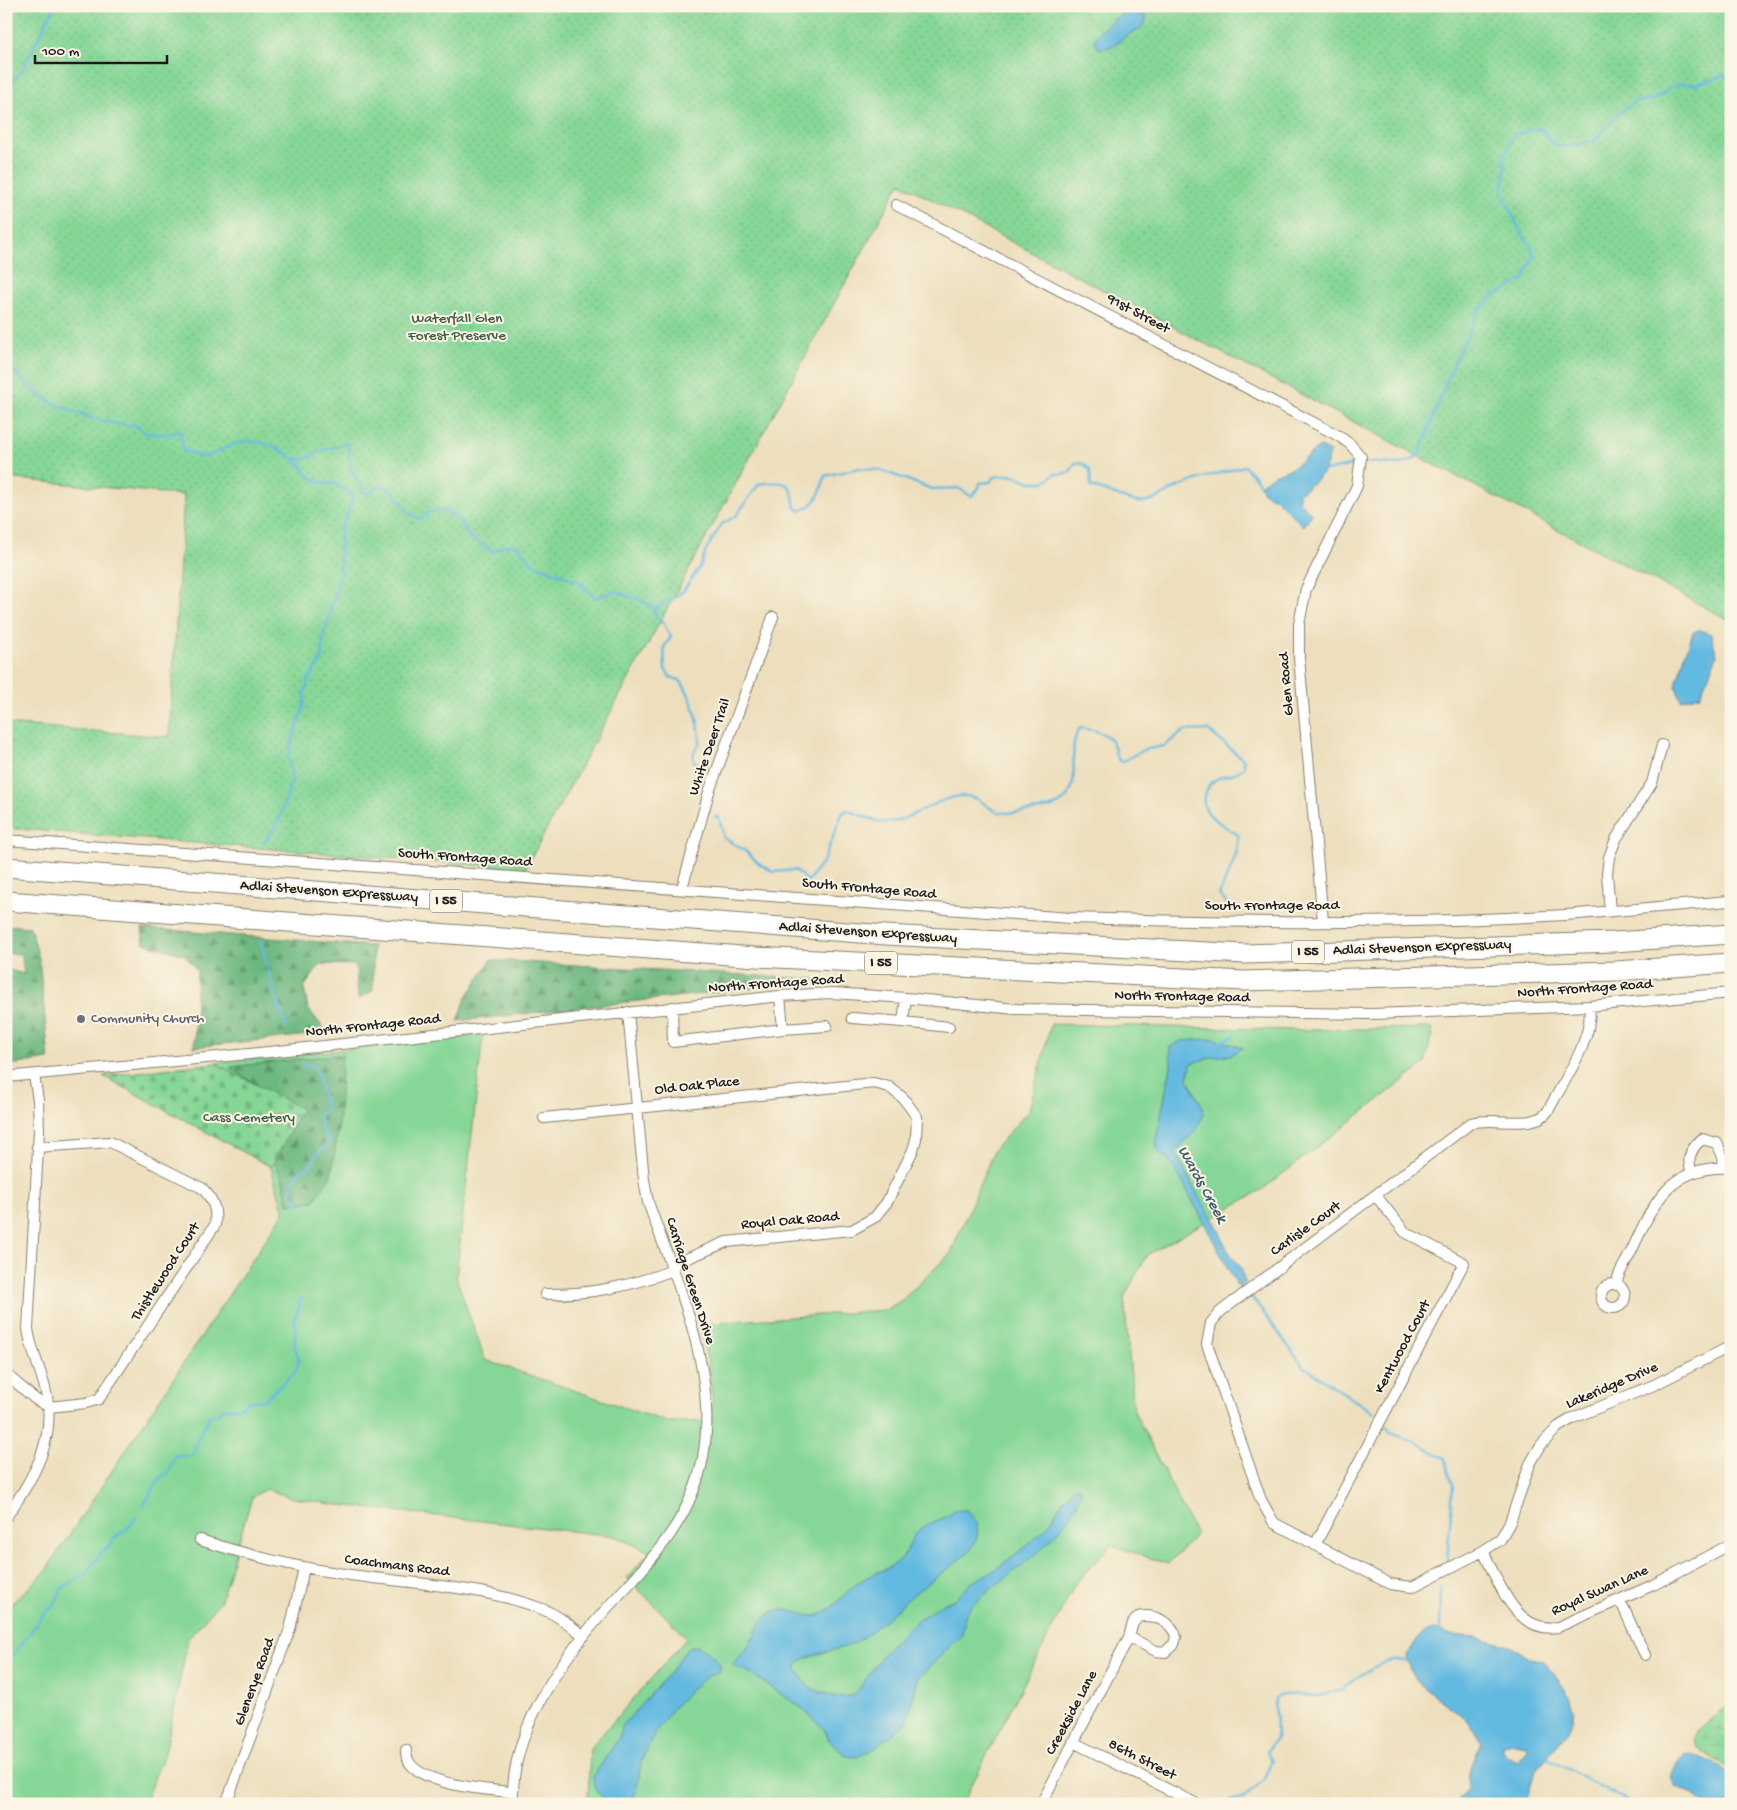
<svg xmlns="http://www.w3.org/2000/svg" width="1737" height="1810" font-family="'Gochi Hand',sans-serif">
	<defs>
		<pattern id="forest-firs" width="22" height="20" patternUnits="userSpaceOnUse" patternTransform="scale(1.25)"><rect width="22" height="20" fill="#6cb880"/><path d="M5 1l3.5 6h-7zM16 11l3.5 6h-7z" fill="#589568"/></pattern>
		<pattern id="wetland-marsh" width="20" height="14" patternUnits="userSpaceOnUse" patternTransform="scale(1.25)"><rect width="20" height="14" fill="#86d797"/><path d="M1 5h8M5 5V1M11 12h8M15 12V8" fill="none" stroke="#73b882"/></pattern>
		<pattern id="cemetery-stones" width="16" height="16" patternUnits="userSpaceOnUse" patternTransform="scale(1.25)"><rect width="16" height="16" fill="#86d797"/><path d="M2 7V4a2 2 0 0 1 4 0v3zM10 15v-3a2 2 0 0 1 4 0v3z" fill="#73b882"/></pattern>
		<pattern id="park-dots" width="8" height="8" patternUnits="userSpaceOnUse" patternTransform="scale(1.25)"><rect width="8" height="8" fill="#86d797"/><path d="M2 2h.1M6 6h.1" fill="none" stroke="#73b882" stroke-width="1.8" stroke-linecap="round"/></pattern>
	</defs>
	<rect width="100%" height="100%" fill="#fcf5e5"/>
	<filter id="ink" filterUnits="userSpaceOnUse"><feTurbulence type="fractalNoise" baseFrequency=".02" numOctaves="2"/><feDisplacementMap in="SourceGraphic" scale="10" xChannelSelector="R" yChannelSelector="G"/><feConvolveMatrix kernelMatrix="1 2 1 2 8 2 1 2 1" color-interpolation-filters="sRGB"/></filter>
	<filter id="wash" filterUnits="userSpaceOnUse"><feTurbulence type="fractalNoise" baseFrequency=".0096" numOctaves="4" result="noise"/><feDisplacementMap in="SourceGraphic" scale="20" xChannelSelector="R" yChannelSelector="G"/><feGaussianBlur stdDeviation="1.12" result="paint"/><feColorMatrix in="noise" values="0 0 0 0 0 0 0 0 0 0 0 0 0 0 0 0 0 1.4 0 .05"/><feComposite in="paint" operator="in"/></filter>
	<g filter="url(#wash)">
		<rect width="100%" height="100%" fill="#eddfbd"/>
		<!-- green -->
		<path fill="#86d797" stroke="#517a5a" d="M1051,1024L1297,1030L1433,1028L1425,1064L1263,1189L1147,1255L1124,1297L1134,1411L1196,1535L1168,1564L1111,1545L1075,1584L962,1804H591L588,1797L590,1748L687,1638L627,1578L650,1552L614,1536L331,1504L293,1498L266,1489L252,1497L221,1600L188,1639L166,1749L144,1804H6V1609L44,1573L284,1212L271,1167L302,1109L215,1063L483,1035L456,1277L485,1360L667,1422L712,1421C714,1389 708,1354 697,1324L885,1310L902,1300L951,1253L994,1150L1029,1110Z"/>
		<!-- forest -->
		<path fill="url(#forest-firs)" stroke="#446a4e" d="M6,925L30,927L39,958L49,1059L6,1066V969L24,974L21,954L6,953Z
			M142,928L373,946V991L358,999L356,965L321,964L304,987L308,1009L328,1033L194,1047L197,970L185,955L144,943Z
			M491,960L828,980L458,1021L466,998Z
			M342,1054L338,1132L331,1175L314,1201L288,1204L282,1177L272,1159L295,1111L230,1067Z"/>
		<!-- wetland -->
		<path fill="url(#wetland-marsh)" stroke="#517a5a" d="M1731,1702V1769C1719,1762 1696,1753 1693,1738L1697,1731Z"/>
		<!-- cemetery -->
		<path fill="url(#cemetery-stones)" stroke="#517a5a" d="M215,1063L302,1109L271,1167L103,1076Z"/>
		<!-- park -->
		<path fill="url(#park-dots)" stroke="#517a5a" d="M6,6H1731V621L900,183L525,869L6,828V724L169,737L184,495L6,478Z"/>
		<!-- water -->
		<path fill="#64bae1" stroke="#406b7e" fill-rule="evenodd" d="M1137,8L1143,10L1146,21C1141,31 1135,30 1127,35C1118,42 1111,50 1098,48L1094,40C1104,24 1119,14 1137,8Z
			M1320,447L1330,452C1325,476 1319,479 1299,493V501L1312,514L1303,526L1276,499L1263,492L1260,485L1272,476L1292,468Z
			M1700,630L1711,634L1717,656L1700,695L1681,700L1676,687L1677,680L1693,632Z
			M1205,1039H1215L1243,1048L1231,1055L1211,1057L1191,1064L1188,1079L1203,1108V1114L1196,1130L1175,1152L1196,1192L1216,1224L1227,1249L1241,1268L1245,1283L1240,1286L1237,1285L1182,1181L1166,1156L1163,1157L1157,1148L1156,1140L1171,1066L1170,1047L1182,1041Z
			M1076,1486L1081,1488C1082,1496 1077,1502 1074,1509C1049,1554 1004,1574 970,1608C961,1617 966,1626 961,1636L918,1678L907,1722L874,1749L857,1757L846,1756L829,1740L824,1729L803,1709L747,1671L735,1667L733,1664C736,1658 742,1655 746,1650C756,1634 763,1607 786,1610C796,1611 810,1619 820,1615C836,1608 846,1590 861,1581C873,1572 890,1570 901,1559C910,1550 910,1535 922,1528C932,1520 946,1520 955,1510H967L977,1522C978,1531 978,1540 972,1547C958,1565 936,1576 919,1590C896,1608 876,1632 850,1645C838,1650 802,1656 797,1664L796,1668L808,1687L815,1690L837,1697L849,1696L857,1692L884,1653L909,1627L938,1606L955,1599L971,1583L993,1571L1027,1546L1047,1527L1062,1502Z
			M1429,1630H1440L1448,1635L1476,1637L1506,1645L1530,1658L1542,1660L1556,1676L1570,1697L1574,1711L1572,1722L1564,1737L1535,1771L1529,1792L1522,1804H1457L1459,1797L1468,1788L1469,1773L1481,1742C1465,1706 1432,1702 1412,1674C1409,1670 1408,1662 1406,1656L1419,1637ZM1514,1743L1526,1745L1527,1749L1518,1761C1509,1758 1502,1754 1503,1745Z
			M693,1646C705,1647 713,1656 720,1664V1671C690,1679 652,1732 642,1760C638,1771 640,1787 632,1797C626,1805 616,1803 607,1802L595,1789L593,1777L619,1738L623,1725L671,1671L687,1649Z
			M1690,1754L1718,1766L1731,1774V1804H1707L1689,1792L1675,1786L1671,1778L1677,1763L1684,1755Z"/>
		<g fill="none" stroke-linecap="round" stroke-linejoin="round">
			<!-- stream -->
			<path stroke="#64bae1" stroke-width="2.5" d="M6,88L23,69L54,6
				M6,364C17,372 24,383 34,391C54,407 111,427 136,425L146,434H171L180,430L184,451L204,457C219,453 235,440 251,441C267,443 282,449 294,459C310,472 309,486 335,483L352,495V502L340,531V576L323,638L322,659L308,681L304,694L305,703L288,754L292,780L280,817L265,842
				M295,460L309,458L321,451L348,443L351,470L365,493L369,494L378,486C405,489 395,511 421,519L429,512L445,511L458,518L469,537L493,552L505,545L519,546L532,563L579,582L595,598L615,591C629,597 642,598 654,609
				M1368,463C1390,461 1403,471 1420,453L1452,367L1479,311L1494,296L1524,279L1534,255L1531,246L1521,233L1502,192L1506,166L1504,157L1514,135L1530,130L1542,129L1552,143L1564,147L1595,141L1615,116L1635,102L1658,98L1671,87L1679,84H1695L1731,74
				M1326,471L1357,464
				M654,609L676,597L683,591L700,567L707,548L722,524L736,516L759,484C770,483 788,478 792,492C795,501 792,504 799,511C817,506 820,494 825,476L859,468L880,470L932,489L958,488L971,496L979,488L980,483L990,482L994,477L1012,475L1031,482H1044L1055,474L1069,473L1075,463L1084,464L1090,470L1091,487C1108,490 1121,500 1139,502C1153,504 1165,493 1178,487C1198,478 1222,473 1244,466L1256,478L1260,485
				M654,609L655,615L663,623L671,637L664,647L665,669L670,677L680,680C692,697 700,721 700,743C695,750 692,752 694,761L701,766L703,778
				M715,817H719L724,838L744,850L761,865L773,872L795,870L808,881L823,862L842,814L846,810C858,814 870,820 882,822C907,826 939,794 965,796C979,797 984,805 995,811C1004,816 1053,810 1062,802C1085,783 1064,750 1080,728C1091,730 1106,731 1112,742C1117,749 1113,757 1122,762L1143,750L1164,746L1184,731L1208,730L1244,760V767C1236,776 1225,774 1215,780C1210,782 1208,787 1206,792C1195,814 1225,825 1238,835C1240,856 1226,876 1219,895L1226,902V907
				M261,942L274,993L287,1028
				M1217,1043L1234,1036
				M300,1206L291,1192L293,1181L300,1171L310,1166L317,1154L329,1142L320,1123V1114L326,1109L316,1070L313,1066L304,1067L302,1063
				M1252,1297L1303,1366L1374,1413
				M1387,1426L1390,1433L1416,1442L1445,1459L1453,1486L1447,1561
				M143,1506L160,1478L169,1473L175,1456H192L202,1428L207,1423L208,1416L218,1414L222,1409L239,1408L247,1402L264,1400L295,1372L299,1360L294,1346L296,1331L294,1320L299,1308V1301L302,1298
				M1440,1630L1441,1587
				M6,1658L14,1654L42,1616L55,1604L63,1587L86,1574L101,1553L110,1545L112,1540L130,1526L136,1517
				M1547,1758L1633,1804
				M1230,1800L1243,1799L1264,1779L1272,1761L1267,1751L1276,1739L1275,1698C1288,1691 1305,1697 1319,1696C1328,1695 1333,1689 1342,1691L1345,1687C1363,1673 1383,1657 1408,1661"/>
		</g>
	</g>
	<g filter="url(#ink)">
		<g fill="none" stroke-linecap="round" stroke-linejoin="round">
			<!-- minor casing -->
			<g stroke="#847e6c" stroke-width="12">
				<path id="minor" d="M896,205L1339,436L1351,445L1361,457L1357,486L1306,589L1299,624V658L1323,921
					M6,840L1070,918C1235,923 1400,925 1565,915C1620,911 1676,905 1731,901
					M682,888L709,792L773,617
					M1610,911L1607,874L1609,857L1616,839L1652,783L1662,745
					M1589,1006C1595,1038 1562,1083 1548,1111C1534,1131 1494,1116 1471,1123L1220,1312L1211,1323L1207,1344L1261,1500L1274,1523L1390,1584L1412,1587L1483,1551L1500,1540L1510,1522L1530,1464L1541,1445L1558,1427L1573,1418L1654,1385L1731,1346
					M672,1007L673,1042L783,1029L780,996
					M852,1018L903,1022L906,998
					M903,1022L949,1027
					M783,1029L827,1026
					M6,1077L269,1052L780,996L832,993L906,998L1016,1009L1373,1014L1589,1006L1731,993
					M544,1118L874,1083L889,1087L903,1098L917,1117L916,1139L913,1150L887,1202L875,1217L852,1230L726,1242L672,1265
					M1692,1172C1686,1159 1691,1148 1702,1139L1717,1143L1723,1157L1724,1167
					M1601 1296a12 12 0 1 1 24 0a12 12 0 1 1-24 0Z
					M1616,1285C1618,1272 1627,1261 1632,1250C1653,1203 1671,1164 1731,1168
					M545,1294C593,1294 628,1287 673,1270
					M6,1374L35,1399L49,1407L86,1403L99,1399L215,1225C217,1209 213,1199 202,1188L110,1142L37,1147
					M6,1517C34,1478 58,1437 45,1388C40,1368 31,1350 28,1329L39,1131L38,1100L34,1075
					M200,1540C247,1555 295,1567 344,1574C409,1584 480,1585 542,1609C558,1615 571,1626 584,1636
					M1315,1545L1464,1263L1405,1232L1376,1196
					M1483,1551C1499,1582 1515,1634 1558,1627L1653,1585L1731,1544
					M1620,1600L1645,1655
					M1073,1742L1197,1804
					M406,1750C404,1785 489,1790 512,1792
					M226,1804L290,1629L304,1568
					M513,1804C509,1727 568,1650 618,1596C656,1556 693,1514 703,1457C719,1370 676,1282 648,1202L644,1180L628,1012
					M1041,1804L1129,1637L1133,1623L1138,1617C1152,1613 1173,1622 1176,1637L1174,1644L1165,1652L1156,1651L1129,1637"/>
			</g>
			<!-- motorway casing -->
			<g stroke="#847e6c" stroke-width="21">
				<path id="motorway" d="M6,867L886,935L1245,954L1614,942L1731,934
					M6,901L756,957L1244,981L1616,971L1731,963"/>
			</g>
			<!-- minor -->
			<use href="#minor" stroke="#fff" stroke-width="10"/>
			<!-- motorway -->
			<use href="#motorway" stroke="#fff" stroke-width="19"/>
		</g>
	</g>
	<!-- markers -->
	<circle fill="#6b7280" stroke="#fcf5e5" stroke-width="2" cx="81" cy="1019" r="5"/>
	<g text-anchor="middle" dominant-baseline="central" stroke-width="4" stroke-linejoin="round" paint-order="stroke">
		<!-- shield labels -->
		<g fill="#fcf5e5" stroke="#5f5d58" stroke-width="1">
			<rect x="430" y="889.5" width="32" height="23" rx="4"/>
			<rect x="1292" y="940.5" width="32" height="23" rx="4"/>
			<rect x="865" y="951.5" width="32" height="23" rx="4"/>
		</g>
		<g font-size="14" font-weight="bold" fill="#1c1c1c">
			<text x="446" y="901">I 55</text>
			<text x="1308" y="952">I 55</text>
			<text x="881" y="963">I 55</text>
		</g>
		<!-- street labels -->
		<g font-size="15" fill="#1c1c1c" stroke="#fcf5e5">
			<text transform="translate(1138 314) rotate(28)">91st Street</text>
			<text transform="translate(1287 684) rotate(-95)">Glen Road</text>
			<text transform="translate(710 747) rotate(-71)">White Deer Trail</text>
			<text transform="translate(465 858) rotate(4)">South Frontage Road</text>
			<text transform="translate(869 889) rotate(5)">South Frontage Road</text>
			<text transform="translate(329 892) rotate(4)">Adlai Stevenson Expressway</text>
			<text x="1272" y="906">South Frontage Road</text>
			<text transform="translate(868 933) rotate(4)">Adlai Stevenson Expressway</text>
			<text transform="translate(1422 948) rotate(-2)">Adlai Stevenson Expressway</text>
			<text transform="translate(776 984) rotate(-4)">North Frontage Road</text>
			<text transform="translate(1585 989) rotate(-4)">North Frontage Road</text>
			<text transform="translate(1182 997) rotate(1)">North Frontage Road</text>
			<text transform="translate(373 1026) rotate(-6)">North Frontage Road</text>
			<text transform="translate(697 1086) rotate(-6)">Old Oak Place</text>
			<text transform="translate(790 1221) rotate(-5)">Royal Oak Road</text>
			<text transform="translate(1306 1229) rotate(-36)">Carlisle Court</text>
			<text transform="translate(166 1272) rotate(-57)">Thistlewood Court</text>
			<text transform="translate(690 1281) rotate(72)">Carriage Green Drive</text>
			<text transform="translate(1403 1347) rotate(-62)">Kentwood Court</text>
			<text transform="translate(1612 1386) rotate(-23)">Lakeridge Drive</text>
			<text transform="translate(397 1566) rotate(7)">Coachmans Road</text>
			<text transform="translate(1600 1591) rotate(-24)">Royal Swan Lane</text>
			<text transform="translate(255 1682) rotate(-70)">Glenerye Road</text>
			<text transform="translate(1072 1713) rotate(-62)">Creekside Lane</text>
			<text transform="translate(1142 1760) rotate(27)">86th Street</text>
		</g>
		<!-- park labels -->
		<g font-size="15" fill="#415d47" stroke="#fcf5e5">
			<text x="457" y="319">Waterfall Glen<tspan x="457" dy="17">Forest Preserve</tspan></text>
			<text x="249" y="1118">Cass Cemetery</text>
		</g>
		<!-- worship labels -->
		<g font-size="15" fill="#5b616d" stroke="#fcf5e5" text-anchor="start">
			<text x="91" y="1019">Community Church</text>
		</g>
		<!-- water labels -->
		<g font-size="16" font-style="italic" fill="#395b6b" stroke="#fcf5e5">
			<text transform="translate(1201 1185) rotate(61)">Wards Creek</text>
		</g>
	</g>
	<!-- margin -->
	<rect width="1737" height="1810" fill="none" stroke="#fcf5e5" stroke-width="25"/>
	<!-- scale -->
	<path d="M35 55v8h132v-8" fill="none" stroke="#1c1c1c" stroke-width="2.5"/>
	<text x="42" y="55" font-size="15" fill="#1c1c1c" stroke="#fcf5e5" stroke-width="4" paint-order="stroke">100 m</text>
</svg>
